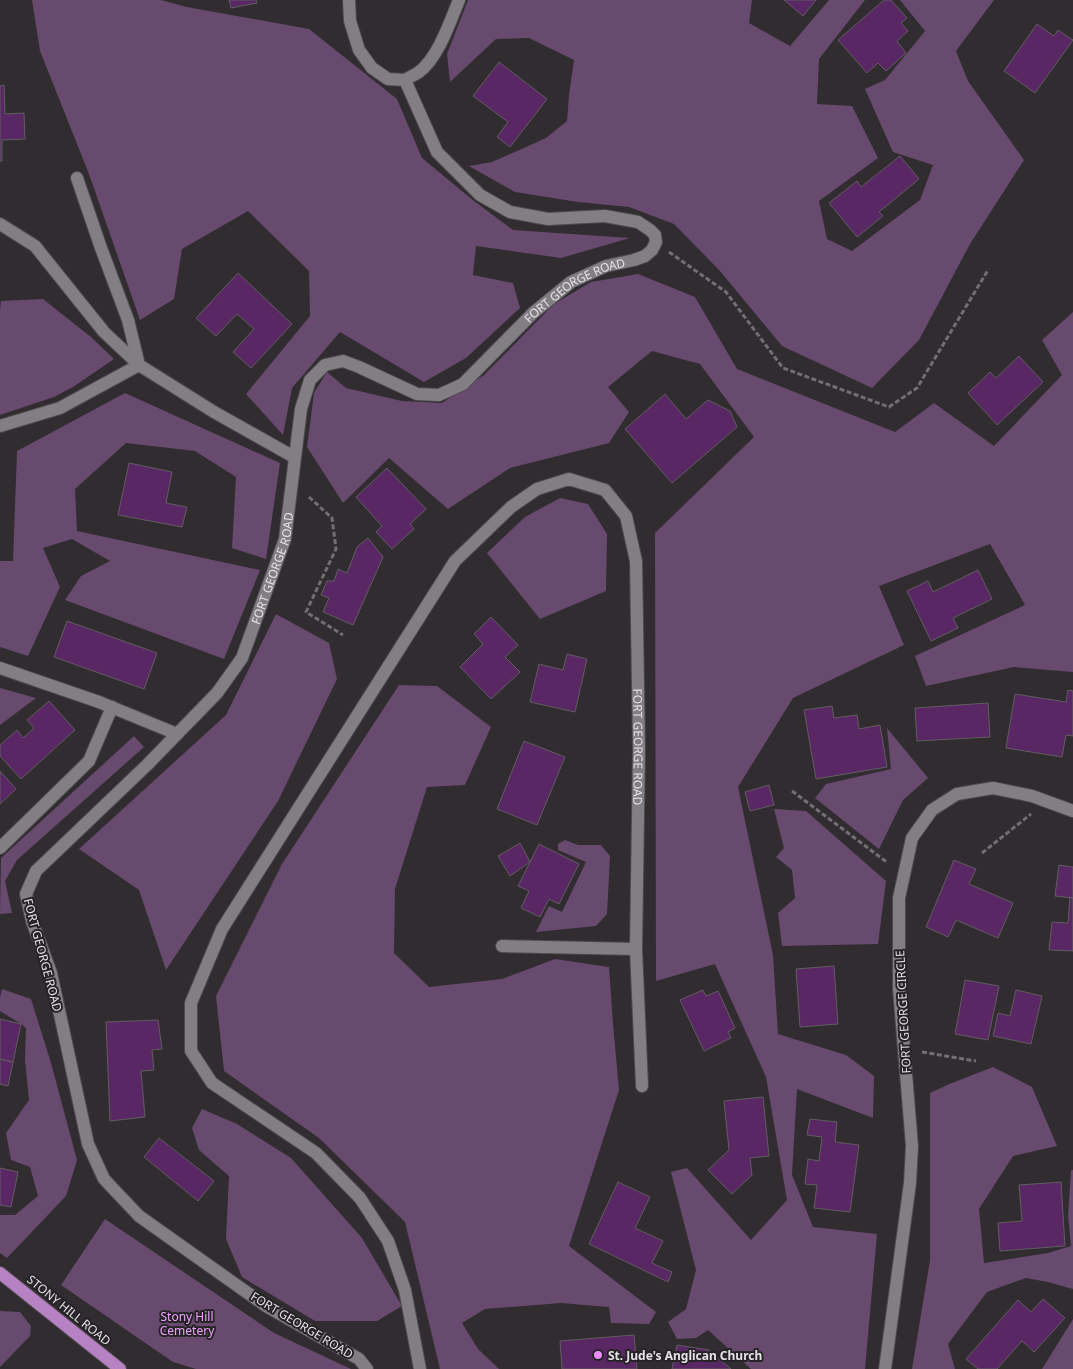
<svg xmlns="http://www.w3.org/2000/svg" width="1073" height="1369" font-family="'Noto Sans',sans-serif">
	<rect width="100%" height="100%" fill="#302c30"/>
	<!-- green -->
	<path fill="#684a6f" d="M32,0H161L187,7L309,29L397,99L422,158L474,201L513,230L630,238L561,258L476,246L473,275L513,283L520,308L466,358L424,382L340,332L292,388L283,435L246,394L310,316L309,271L248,211L182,249L174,299L140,320L89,174L40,51Z
		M468,0H752L749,23L790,46L829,0H865L819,59L817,104L852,106L878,158L819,201L827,239L852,251L920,200L933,165L893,152L865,89L885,80L925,31L900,0H994L956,51L968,81L1024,160L970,244L919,340L872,388L782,346L720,271L674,224L629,207L578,202L515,192L469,166L492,162L546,138L567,121L569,95L574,60L529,38L496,39L450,82L447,54Z
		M638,274L695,297L737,369L895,432L934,403L994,446L1062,375L1042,340L1073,312V672L1014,667L926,686L915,656L1025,605L990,544L879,586L904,645L793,698L738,787L773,955L778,1034L846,1055L874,1076L873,1118L797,1089L792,1175L813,1227L877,1234L865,1369H751L708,1330L696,1338L677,1339L668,1322L686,1309L696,1270L671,1172L687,1168L751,1240L787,1200L766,1077L715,964L656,981L655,533L754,437L700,364L652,351L608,387L629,412L609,443L510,468L448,509L389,458L343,503L307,447L314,393L327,372L346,388L402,401L442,403L484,375L554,304L591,282Z
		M43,299L91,337L114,359L73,387L54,397L0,415V310L1,301Z
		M125,393L280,463L266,559L232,548L236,477L195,451L126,443L75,489L77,531L260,570L224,659L65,600L81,576L110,561L72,539L43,548L60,587L28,656L0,647V561H13L17,451Z
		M560,498L588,504L607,534L606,591L540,619L487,553L525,517Z
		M276,614L329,643L337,679L278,801L166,970L139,890L79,849L226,715Z
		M399,685L437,686L491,727L465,785L427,787L395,889L394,953L429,987L502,979L555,959L609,967L613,1024L619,1090L569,1246L656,1312L649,1324L611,1323L609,1307L561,1303L485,1309L462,1323L478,1349L499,1369H440L405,1222L319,1138L224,1071L216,996L282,864Z
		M0,688L36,698L0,725Z
		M887,728L928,778L903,800L879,849L815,798L826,784L891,769Z
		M134,736L144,747L17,860L5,881L12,913L0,914L1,858Z
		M774,809L806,811L886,881L878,944L782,946L778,913L795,898L792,870L776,857L784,848Z
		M565,840L578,845H601L610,856L607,914L596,926L536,932L549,906L562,912L586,862L558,850V844Z
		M2,989L31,999L51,1063L77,1160L66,1196L7,1258L0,1253V1215H15L38,1196L30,1167L11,1160L6,1133L29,1100L25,1060L26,1028L21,1024L0,1011V997Z
		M993,1067L1032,1087L1057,1146L1013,1156L979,1209L984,1263L1048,1253L1071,1246L1068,1216L1071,1170H1073V1289L1048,1282L1026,1278L987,1292L948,1344L955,1369H912L930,1260V1093L947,1085Z
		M202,1109L237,1124L291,1158L362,1238L402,1306L377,1321H315L242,1277L226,1239L229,1176L199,1150L192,1128Z
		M105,1219L274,1333L351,1369H196L173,1362L61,1285Z
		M0,1311L20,1312L31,1326L30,1336L0,1367Z
		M1073,1319V1369H1042Z"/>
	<!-- building -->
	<path fill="#592864" stroke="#615d61" d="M229,0H256L257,3L231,8Z
		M784,0H816L803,16Z
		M884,0H891L907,18L901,23L908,31L897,41L906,53L886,71L878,63L867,73L838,40Z
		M1037,24L1054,36L1058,30L1073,40L1035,93L1004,71Z
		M499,62L547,99L510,147L497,137L508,122L473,96Z
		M4,85L5,114L24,113L25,139L2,140V161H0V86Z
		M900,156L919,179L879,212L883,216L857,237L829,203L857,181L861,187Z
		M238,273L292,324L251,368L233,352L254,329L237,314L216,336L196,318Z
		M1019,356L1043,382L997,425L968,393L990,372L996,378Z
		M665,394L686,419L708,400L730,411L737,427L672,483L625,429Z
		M129,463L172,472L166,503L187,507L182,527L118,515Z
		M387,468L426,509L410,524L414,529L392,549L376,532L382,526L356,497Z
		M368,538L383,557L353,625L323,612L329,598L321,595L327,581H334L338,569L347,573L357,547Z
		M978,570L992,599L953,618L958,628L931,641L907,591L928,581L933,592Z
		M491,617L518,645L505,657L520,672L491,699L460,667L483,644L474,634Z
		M67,621L157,653L144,689L54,657Z
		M567,654L587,659L575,712L530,702L539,664L563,670Z
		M1068,690L1073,691V736L1066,735L1062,757L1006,748L1015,694L1066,702Z
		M49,701L75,730L21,779L0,756V745L17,730L23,738L34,728L27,720Z
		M988,703L990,737L917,741L915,708Z
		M832,706L834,718L857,715L859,729L880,725L887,767L816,779L804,710Z
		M524,741L565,757L537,825L497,809Z
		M0,771L16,789L0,804Z
		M769,785L774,805L750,811L745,792Z
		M520,843L530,862L510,876L498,856Z
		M539,844L579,864L559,904L549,899L540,917L521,908L529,891L518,886Z
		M954,860L976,869L969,884L1013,903L998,938L956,920L948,937L926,927Z
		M1059,865L1073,867V898L1055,896Z
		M1070,897L1073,898V951L1049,950L1052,922L1068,923Z
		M834,966L838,1024L800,1027L796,969Z
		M965,980L999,986L988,1040L955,1034Z
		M703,990L706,996L718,991L735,1028L728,1032L731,1038L704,1051L680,1000Z
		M1016,990L1042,996L1031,1044L993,1036L998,1013L1010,1016Z
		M0,1019L21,1024L13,1062L0,1059Z
		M158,1020L162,1049L152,1050L154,1070L141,1071L145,1117L110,1121L106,1022Z
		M0,1059L13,1062L8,1086L0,1084Z
		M763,1097L769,1156L750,1158L752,1175L732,1194L708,1170L729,1150L724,1101Z
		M810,1119L837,1122L835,1142L859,1145L850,1212L814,1208L817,1185L805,1184L808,1159L819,1161L822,1137L807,1135Z
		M159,1138L214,1181L198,1201L144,1157Z
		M0,1168L18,1172L11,1207L0,1205Z
		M618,1182L650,1197L635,1228L663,1241L652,1263L672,1272L668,1282L589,1244Z
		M1061,1182L1065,1246L1000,1251L998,1223L1022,1221L1019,1185Z
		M1043,1299L1065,1318L1034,1352L1022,1341L997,1369H978L966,1359L1018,1300L1031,1312Z
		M634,1335L637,1369H562L560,1341Z
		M677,1345L709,1350L731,1369H672Z"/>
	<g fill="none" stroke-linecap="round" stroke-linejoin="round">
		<!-- minor casing -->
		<g stroke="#4d4a4d" stroke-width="14">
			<g id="minor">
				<path d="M349,0L350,21L359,50L372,68L388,79L405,80"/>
				<path d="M77,178L101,248L128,320L139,365"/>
				<path d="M0,224L35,246L104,332L139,365L214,412L294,457"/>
				<path d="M0,426L60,408L139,365"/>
				<path d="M0,668L99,702L177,734"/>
				<path d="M0,848L89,761L112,707"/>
				<path d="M502,946L636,949"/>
				<path id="s1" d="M367,1369L359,1359L266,1306L139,1216L104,1179L88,1144L51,973L32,921L26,894L36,871L147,765L217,693L242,658L285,539L301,409L310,380L325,365L343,361L359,367L417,394L439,395L463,384L533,313L571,282L606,266L634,260L645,256L652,250L656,242L655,235L650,230L638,222L605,216L548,219L510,212L480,195L437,152L405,80C409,77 415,75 419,72C438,58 450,22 459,0"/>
				<path id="s2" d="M420,1369L405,1290L388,1241L360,1198L316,1153L212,1083L191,1051V1003L222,929L455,561L511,507L537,489L569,479L605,490L626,516L636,561L639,749L636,949L642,1086"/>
				<path d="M885,1369L910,1183L912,1146L899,989V898L912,838L932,810L957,794L993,788L1032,796L1073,811"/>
			</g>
		</g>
		<!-- primary casing -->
		<g stroke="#4d4a4d" stroke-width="14">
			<path id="primary" d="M0,1273L120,1369"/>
		</g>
		<!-- path -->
		<path stroke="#726f72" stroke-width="3" stroke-dasharray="5 2.5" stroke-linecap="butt" d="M669,252L726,292L783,368L889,407L917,388L988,270
			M309,497L332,518L336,549L306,612L343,635
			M792,791L888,863
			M982,853L1031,814
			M922,1052L976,1061"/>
		<!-- minor -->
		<use href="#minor" stroke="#827e83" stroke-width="12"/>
		<!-- primary -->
		<use href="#primary" stroke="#b782c4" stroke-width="12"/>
	</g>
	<!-- markers -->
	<circle fill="#e98dfe" stroke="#262327" stroke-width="2" cx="598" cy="1355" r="5"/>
	<g text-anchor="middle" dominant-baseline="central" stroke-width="4" stroke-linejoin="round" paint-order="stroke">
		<!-- street labels -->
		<g font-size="12" fill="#e4e1e4" stroke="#262327">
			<text stroke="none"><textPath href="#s1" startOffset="1550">FORT GEORGE ROAD</textPath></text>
			<text stroke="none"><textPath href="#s1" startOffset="1040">FORT GEORGE ROAD</textPath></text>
			<text stroke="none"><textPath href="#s2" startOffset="1420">FORT GEORGE ROAD</textPath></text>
			<text transform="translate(43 955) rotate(75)">FORT GEORGE ROAD</text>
			<text transform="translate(903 1012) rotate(-93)">FORT GEORGE CIRCLE</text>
			<text transform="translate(69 1310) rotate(39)">STONY HILL ROAD</text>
			<text transform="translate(302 1325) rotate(31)">FORT GEORGE ROAD</text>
		</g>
		<!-- park labels -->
		<g font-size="12" fill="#eca4fc" stroke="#262327">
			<text x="187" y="1316">Stony Hill<tspan x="187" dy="14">Cemetery</tspan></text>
		</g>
		<!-- poi labels -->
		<g font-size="12" font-weight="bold" fill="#e4e1e4" stroke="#262327" text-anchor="start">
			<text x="608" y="1355">St. Jude's Anglican Church</text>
		</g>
	</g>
</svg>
